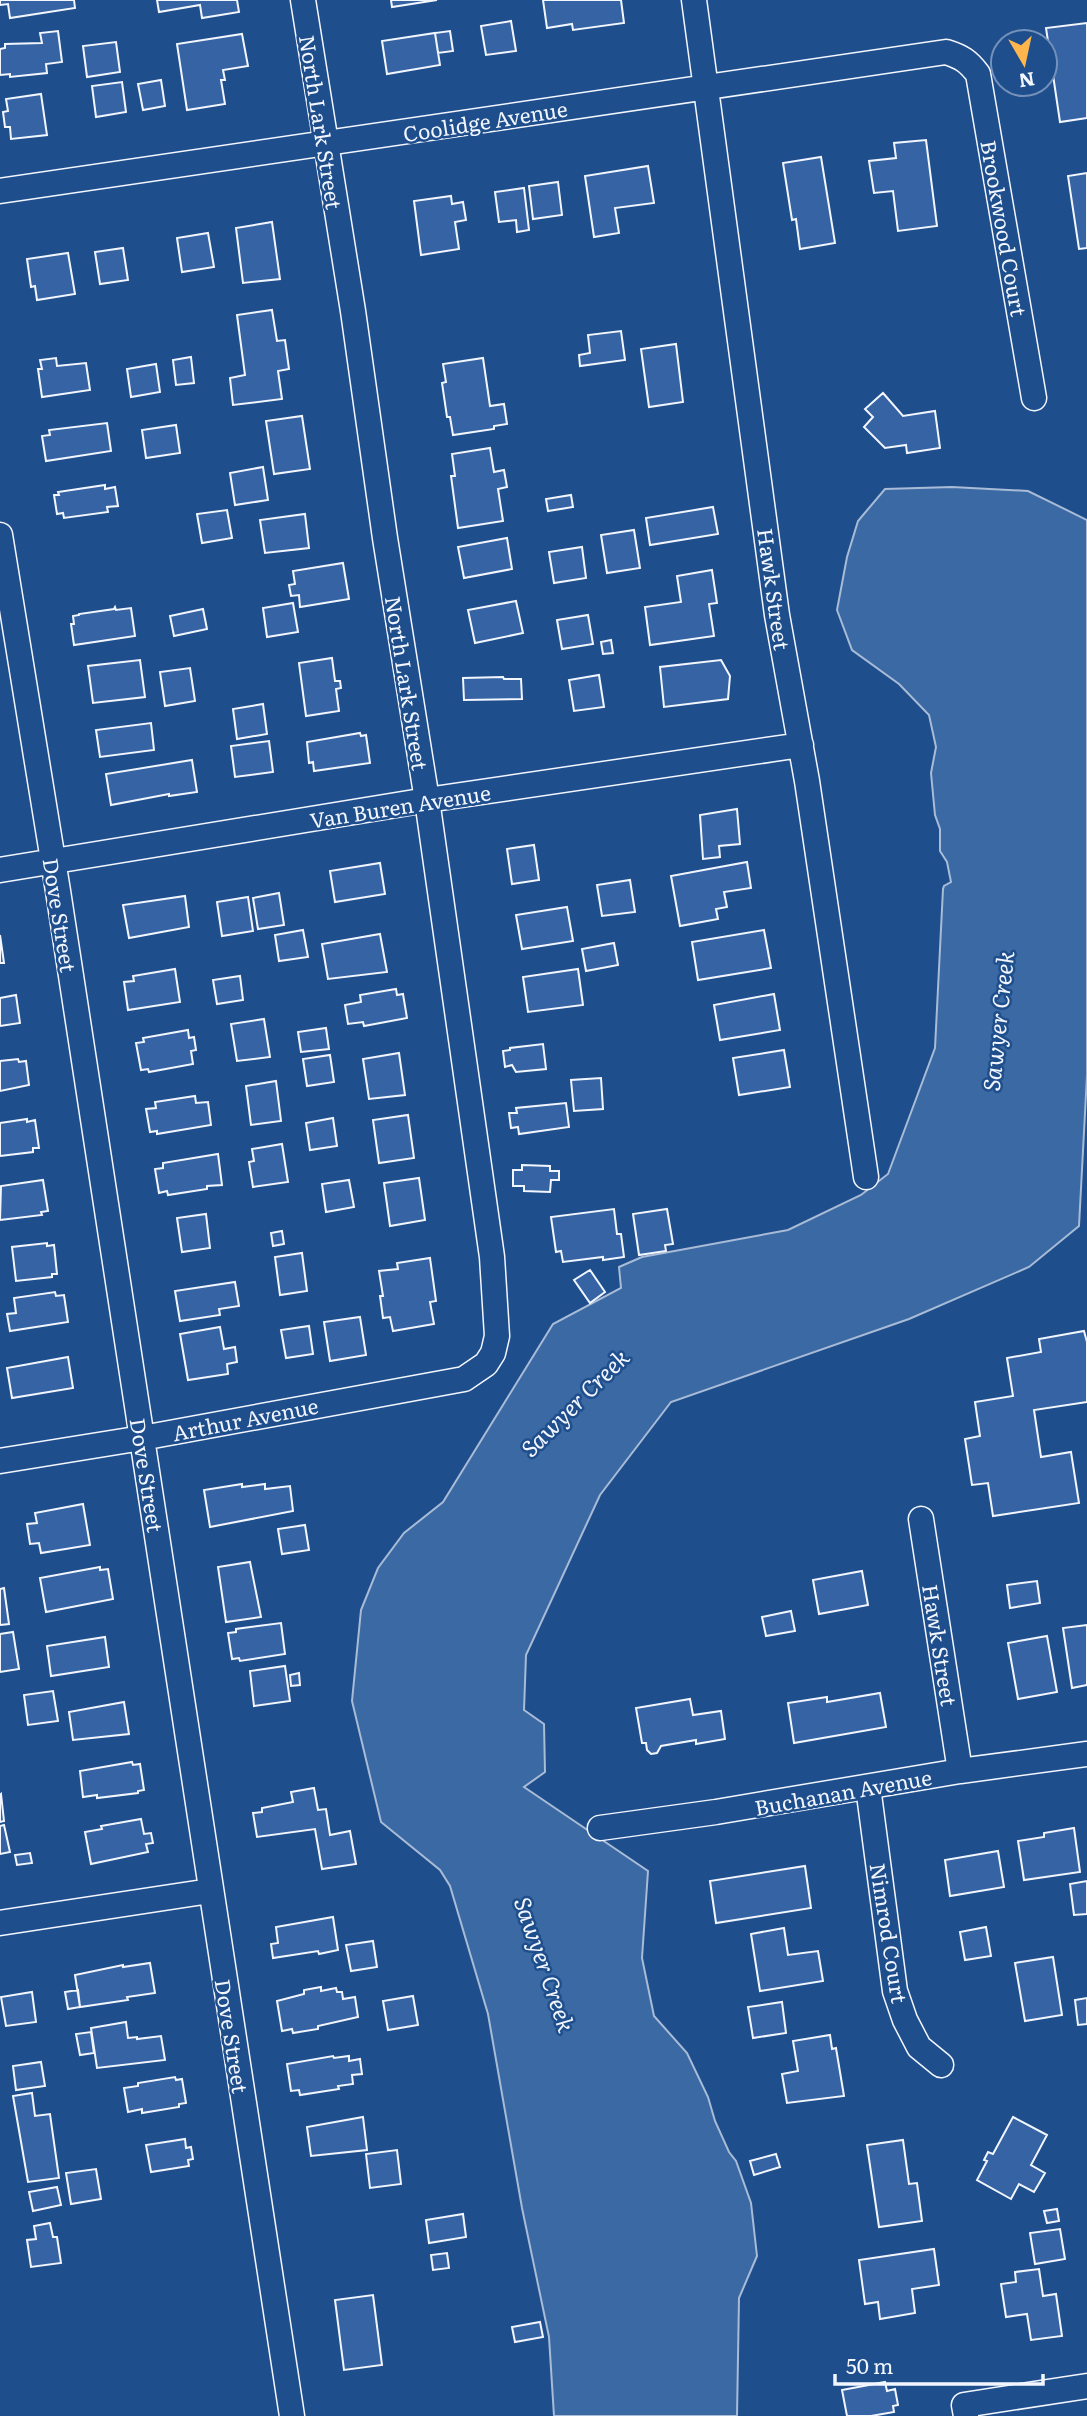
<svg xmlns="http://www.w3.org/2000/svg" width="1087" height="2416" font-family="Literata,serif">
	<rect width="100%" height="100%" fill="#1f4e8c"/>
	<!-- water -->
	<path fill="#3b69a3" stroke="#a8bbd7" stroke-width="2" d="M952,487L1028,491L1087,520V1075L1079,1226L1029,1267L909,1319L671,1402L600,1495L526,1655L524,1710L544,1724L545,1772L524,1787L648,1871L642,1958L654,2016L687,2053L708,2097L715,2121L729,2152L736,2161L751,2203L757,2256L739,2298L737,2416H554L549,2337L522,2208L488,2014L450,1886L440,1870L381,1822L352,1701L361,1610L378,1568L404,1533L443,1502L553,1324L621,1288L619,1267L642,1257L788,1230L861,1195L888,1174L935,1048L943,889L944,886L951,882L947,862L940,851V829L935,815L931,773L936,747L929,715L899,684L852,650L837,610L847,557L858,521L885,489Z"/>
	<!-- building -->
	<path fill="#3563a3" stroke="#f2f6ff" stroke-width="2" d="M0,0H74L75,8L10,18L8,4L0,5Z
		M157,0H237L239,12L202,18L200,5L159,12Z
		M391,0H437L392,7Z
		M543,0H621L624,23L573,30L572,24L547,28Z
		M511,21L516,51L486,55L481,26Z
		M1087,23V118L1060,122L1046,28Z
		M58,31L62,62L46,64L47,73L10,77V74L0,75V49L5,48V44L42,43L40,33Z
		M450,31L453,51L438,53L435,33Z
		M435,33L440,65L387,74L382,41Z
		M242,34L248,66L223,70L225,80H221L225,104L187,110L177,44Z
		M116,42L120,72L87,77L83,46Z
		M161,80L165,106L143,110L138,84Z
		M122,82L126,112L96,117L92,86Z
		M41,94L47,135L11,139L10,127H5L3,112L8,111L6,99Z
		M926,140L937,226L898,231L893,191L874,193L869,161L896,158L894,143Z
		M821,157L835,243L800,249L796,219L792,220L783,163Z
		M648,166L654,203L615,208L619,233L594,237L585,176Z
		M1087,173V248L1079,249L1068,176Z
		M558,182L562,215L533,219L529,186Z
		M524,188L529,230L517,232L516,220L499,222L495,192Z
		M451,196L452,204L463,202L466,220L455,222L459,249L421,255L414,201Z
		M272,222L280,279L243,283L236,228Z
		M208,233L214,267L182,272L177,238Z
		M123,248L128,280L100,284L95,252Z
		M68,253L75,294L37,300L35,286L31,287L27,259Z
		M272,310L277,341L285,340L289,369L278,371L282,399L233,405L230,378L245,375L237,315Z
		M621,331L625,360L580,366L579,355L590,353L588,335Z
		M676,344L683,402L649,407L641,349Z
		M191,357L194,383L176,385L173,360Z
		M56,358L57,366L86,363L90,390L42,397L38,369H42L40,360Z
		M483,358L490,406L504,404L507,424L494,426V429L453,435L450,417H447L442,383L446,382L443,364Z
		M156,364L160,392L131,397L127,369Z
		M883,393L903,416L935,411L940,448L907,453L906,445L885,448L864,427L873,417L865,409Z
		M302,416L310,469L274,474L266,421Z
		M107,423L111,451L46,461L42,436L50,435L49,430Z
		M176,425L180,453L146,458L142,430Z
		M490,448L494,472L504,470L507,487L498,489L503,521L458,528L451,476H455L452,454Z
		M263,467L268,500L235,505L230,473Z
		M105,485V489L115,487L118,506L107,507L108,512L64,518L63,513L57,514L54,495H59L58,492Z
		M571,495L573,507L548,511L546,499Z
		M713,507L718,534L650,545L646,518Z
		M227,510L232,538L202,543L197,514Z
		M305,514L309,548L265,553L260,520Z
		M634,530L640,568L607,573L601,535Z
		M507,538L512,569L464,578L458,547Z
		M582,547L586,578L554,583L549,552Z
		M343,563L349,599L300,607L299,595L291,596L289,585L295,584L293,571Z
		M712,570L717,603L709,604L714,636L650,645L645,607L681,602L677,576Z
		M516,601L523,633L475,643L468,610Z
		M293,603L298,632L267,637L263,608Z
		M115,607L116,610L131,608L135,636L74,645L71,624H74L73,616L79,615V614L114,609Z
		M203,609L207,629L174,636L170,616Z
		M588,615L593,644L562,649L557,620Z
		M611,640L613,653L603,654L601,642Z
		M332,658L335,681H340L341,688L336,689L339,711L306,716L299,663Z
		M140,660L145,697L93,703L88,666Z
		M721,660L730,676L728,699L664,707L660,667Z
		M190,668L195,701L165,706L160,672Z
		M599,675L604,707L574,711L569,680Z
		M503,677L504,679H521L522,699L464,700L463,678Z
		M263,704L267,734L237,739L233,709Z
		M151,723L154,750L100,757L96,730Z
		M360,733L361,736L366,735L370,763L314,771L313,762L309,763L307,742Z
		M269,741L273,772L235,777L231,746Z
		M192,760L197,792L169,796V794L111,805L106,774Z
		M737,809L740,844L719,846L720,857L703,859L700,815Z
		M534,845L539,880L512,884L507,849Z
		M747,862L751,888L724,892L727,907L716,909L718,919L680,926L671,876Z
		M380,863L385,894L335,902L330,871Z
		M630,880L635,912L602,916L597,885Z
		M279,893L284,925L258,929L253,898Z
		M185,896L189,927L129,938L123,905Z
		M248,897L253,931L222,936L217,902Z
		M567,907L573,941L522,949L516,915Z
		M303,930L308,957L279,961L275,935Z
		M764,930L771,968L698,980L692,942Z
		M380,934L387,972L328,979L322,944Z
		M0,935L4,963H0Z
		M614,943L618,965L586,971L582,949Z
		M175,969L180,1002L128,1010L124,982L134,981L133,976Z
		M578,969L583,1005L528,1012L523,977Z
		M240,976L243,1000L217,1004L213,980Z
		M396,989L397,995L403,994L407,1018L364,1026L363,1022L348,1024L345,1005L361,1002L360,995Z
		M774,994L780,1030L720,1040L714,1005Z
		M16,995L20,1023L0,1026V998Z
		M264,1019L270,1057L237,1061L231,1024Z
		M326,1028L329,1049L301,1052L298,1032Z
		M188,1030L189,1038L194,1037L196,1050L191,1051L193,1064L149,1072L148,1069L141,1070L136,1043L144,1042L143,1038Z
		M543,1044L546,1069L516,1072L512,1065L505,1067L503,1051L510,1050V1048Z
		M784,1050L790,1087L739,1095L733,1058Z
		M399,1053L405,1095L369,1099L363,1059Z
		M330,1055L334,1082L307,1086L303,1059Z
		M18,1059L19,1062L26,1061L29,1085L0,1091V1061Z
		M601,1078L603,1109L574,1111L571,1080Z
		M276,1081L281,1121L251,1125L246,1086Z
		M195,1096L196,1103L208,1102L211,1125L157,1134V1131L150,1132L146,1109L156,1108L155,1102Z
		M566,1103L569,1127L519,1134L518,1127L511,1128L509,1113H517L516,1108Z
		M408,1115L414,1158L379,1163L373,1120Z
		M333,1118L337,1146L310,1150L306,1123Z
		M27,1119V1122L35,1120L39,1148H33V1152L0,1156V1123Z
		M282,1144L288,1182L253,1187L249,1162L254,1161L252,1149Z
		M218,1154L222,1185L207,1186V1189L168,1195L167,1191L159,1193L155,1169L163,1168V1163Z
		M522,1165L550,1166V1171H559V1180H551L550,1192L524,1191V1186H513V1170H522Z
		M419,1178L425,1220L390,1226L384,1183Z
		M43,1180L48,1211L41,1212L42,1215L0,1220L1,1186Z
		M349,1180L354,1207L326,1212L322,1184Z
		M614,1209L617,1234H621L624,1257L603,1260V1257L563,1262L561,1251L556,1252L551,1217Z
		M667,1209L673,1244L665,1245L666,1251L639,1255L633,1214Z
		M206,1214L210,1248L182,1252L177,1218Z
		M282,1231L284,1244L273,1246L271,1233Z
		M47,1243V1246L54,1245L57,1274H52V1277L16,1281L12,1247Z
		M302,1253L307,1291L280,1295L275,1257Z
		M430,1258L436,1301L430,1302L434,1324L393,1331L390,1317L383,1318L380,1296H383L379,1271L398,1269L397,1263Z
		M590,1270L605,1292L590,1303L574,1280Z
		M235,1282L239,1306L219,1309L220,1315L180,1321L175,1291Z
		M55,1292L56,1296L64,1295L68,1322L10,1331L7,1314L16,1313L14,1298Z
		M360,1317L366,1355L330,1361L324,1322Z
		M309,1326L313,1354L286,1358L281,1330Z
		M220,1327L224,1349L235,1347L237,1362L227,1364L228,1374L188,1380L180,1334Z
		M1084,1331L1087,1342V1402L1034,1410L1041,1457L1071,1452L1079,1503L993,1516L988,1483L972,1485L965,1439L980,1436L975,1402L1013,1396L1007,1358L1041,1352L1039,1339Z
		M68,1357L73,1388L12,1398L7,1368Z
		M242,1484V1487L265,1484V1489L290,1486L293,1511L210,1527L204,1490Z
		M83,1504L90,1545L41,1553L39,1543L30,1544L27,1524L37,1523L35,1513Z
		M305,1525L309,1550L282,1554L278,1529Z
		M250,1562L261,1617L226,1622L218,1567Z
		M100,1567V1570L108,1569L113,1599L46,1612L40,1578Z
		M862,1571L868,1605L819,1614L813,1580Z
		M1037,1581L1040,1603L1010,1608L1007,1585Z
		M4,1588L9,1624L0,1625V1589Z
		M791,1611L795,1631L766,1636L762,1617Z
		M281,1623L285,1654L240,1661L239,1658L232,1659L228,1633L236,1632V1629Z
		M1087,1625V1685L1072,1688L1063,1628Z
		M13,1632L19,1669L0,1672V1634Z
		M1047,1636L1057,1692L1018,1699L1008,1643Z
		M105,1637L109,1667L51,1676L47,1646Z
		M285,1666L290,1701L254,1706L250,1671Z
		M299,1673L300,1685L291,1686L290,1675Z
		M53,1691L58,1721L28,1725L24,1695Z
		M880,1693L886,1727L794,1743L788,1703L827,1697V1702Z
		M690,1699L693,1715L721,1711L725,1739L696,1744V1740L661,1746L657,1753L651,1754L647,1750L646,1743H642L636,1708Z
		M124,1702L129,1734L73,1740L69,1712Z
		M132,1762L133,1765L140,1764L144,1790L138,1791V1793L97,1798V1795L83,1797L80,1771Z
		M314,1788L318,1810L326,1809L330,1835L350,1831L356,1864L322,1869L315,1829L257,1837L253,1813L262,1812V1808L293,1802L291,1792Z
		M1,1794L4,1821L0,1822V1795Z
		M141,1819L144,1834L151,1833L153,1843L146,1844L148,1852L91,1864L85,1832L102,1829L101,1826Z
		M4,1825L10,1852L0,1854V1826Z
		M1074,1828L1080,1872L1024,1880L1018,1841L1044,1837V1833Z
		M998,1851L1004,1887L950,1896L945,1860Z
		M30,1853L32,1863L17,1865L15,1855Z
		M805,1866L811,1908L716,1923L710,1881Z
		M1087,1881V1914L1074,1915L1070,1884Z
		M333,1917L338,1950L319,1954L318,1951L273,1958L271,1944L278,1943L276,1927Z
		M986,1927L991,1956L965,1960L960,1932Z
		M784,1928L788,1955L818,1951L823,1981L760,1991L751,1934Z
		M373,1941L377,1967L351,1971L346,1945Z
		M1053,1957L1062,2015L1025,2021L1015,1963Z
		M150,1963L155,1993L127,1997L128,2000L80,2007L75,1975L123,1965V1967Z
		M321,1987V1991L336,1988L337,1992H342L343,1999L355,1997L358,2017L318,2026V2029L293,2033L292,2029L282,2031L277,2001L304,1994V1990Z
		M78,1990L80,2007L68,2009L65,1992Z
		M32,1992L36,2022L6,2026L1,1997Z
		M413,1996L418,2025L388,2030L383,2001Z
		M1087,1998V2024L1078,2025L1075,2000Z
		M782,2002L786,2033L753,2038L748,2007Z
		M126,2022L128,2038L137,2037V2039L161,2036L165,2060L97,2068L91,2028Z
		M91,2032L94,2053L80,2055L76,2034Z
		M830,2035L832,2049L836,2048L844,2096L787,2103L782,2074L798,2071L793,2041Z
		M333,2056L334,2058L349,2056V2061L360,2059L362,2074L352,2075L353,2084L338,2086L339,2089L300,2095L299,2090L291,2091L287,2064Z
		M41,2062L45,2086L16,2090L13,2066Z
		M175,2077L176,2080L182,2079L186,2103L179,2104V2107L142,2113V2109L128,2112L124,2088L138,2086V2083Z
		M32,2093L35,2116L50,2114L59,2178L28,2182L13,2096Z
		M363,2117L367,2150L311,2156L307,2127Z
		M1013,2117L1047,2135L1031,2165L1045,2173L1034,2192L1019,2184L1011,2199L977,2180L987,2161L984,2160L988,2152L993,2154Z
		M185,2139L186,2148L191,2147L193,2159L188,2160L189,2166L151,2172L146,2145Z
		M903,2140L909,2184L917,2183L922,2221L879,2227L867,2145Z
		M397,2150L401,2184L370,2188L366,2154Z
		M776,2154L780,2167L754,2175L750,2161Z
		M96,2169L101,2199L71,2204L66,2173Z
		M57,2187L61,2205L33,2211L29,2192Z
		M1057,2209L1059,2221L1047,2223L1044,2211Z
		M463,2214L466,2237L429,2243L426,2220Z
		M50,2223L53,2237H57L61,2263L31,2267L27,2240L36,2239L34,2226Z
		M1060,2229L1065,2259L1035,2264L1030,2233Z
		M934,2249L939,2285L912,2289L915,2313L880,2319L878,2302L865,2304L859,2260Z
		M447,2253L449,2268L433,2270L431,2255Z
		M1039,2269L1043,2296L1056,2294L1062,2336L1031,2340L1027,2314L1006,2317L1001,2284L1016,2282L1015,2272Z
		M373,2295L382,2365L344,2370L335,2300Z
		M540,2322L543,2337L515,2342L512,2327Z
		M885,2382L887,2391L895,2389L898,2405L893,2406L894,2412L871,2416H847L842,2390Z"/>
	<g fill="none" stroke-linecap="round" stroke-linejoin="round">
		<!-- minor casing -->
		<g stroke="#f2f6ff" stroke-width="27">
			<path id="minor" d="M694,0L777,615L807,781L866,1177
				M0,191L946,52C962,57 968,61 978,74L1034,398
				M0,535L58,891L292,2416
				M0,870L427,800L801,745
				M0,1461L142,1438L464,1379L486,1364L493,1353L497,1336L492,1257L427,800L385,538L353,311L303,0
				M921,1519L960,1771
				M868,1787L895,1991L905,2020L919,2047L941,2065
				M600,1828L716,1812L960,1771L1087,1754
				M0,1923L210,1891
				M966,2416L964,2405L1087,2386"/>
		</g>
		<!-- minor -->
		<use href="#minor" stroke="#1f4e8c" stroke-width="24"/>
	</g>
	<g text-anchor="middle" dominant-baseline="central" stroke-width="5" stroke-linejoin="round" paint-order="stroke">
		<!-- street labels -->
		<g font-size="21" fill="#f2f6ff" stroke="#1f4e8c">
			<text transform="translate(485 120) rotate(-9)">Coolidge Avenue</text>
			<text transform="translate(322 122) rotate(81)">North Lark Street</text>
			<text transform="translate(1005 228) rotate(80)">Brookwood Court</text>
			<text transform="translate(775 589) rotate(82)">Hawk Street</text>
			<text transform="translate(408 683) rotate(81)">North Lark Street</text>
			<text transform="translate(400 805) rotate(-9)">Van Buren Avenue</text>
			<text transform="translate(61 915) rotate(81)">Dove Street</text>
			<text transform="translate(245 1418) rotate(-11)">Arthur Avenue</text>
			<text transform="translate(148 1475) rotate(81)">Dove Street</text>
			<text transform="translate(941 1645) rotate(81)">Hawk Street</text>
			<text transform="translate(843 1791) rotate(-10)">Buchanan Avenue</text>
			<text transform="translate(890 1933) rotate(81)">Nimrod Court</text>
			<text transform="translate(233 2036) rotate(81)">Dove Street</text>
		</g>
		<!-- water labels -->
		<g font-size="23" font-style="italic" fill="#f2f6ff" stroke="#1f4e8c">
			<text transform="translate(997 1021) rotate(-84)">Sawyer Creek</text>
			<text transform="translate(574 1402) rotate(-45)">Sawyer Creek</text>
			<text transform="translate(546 1964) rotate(71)">Sawyer Creek</text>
		</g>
	</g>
	<!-- north arrow -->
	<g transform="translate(1024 63) rotate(171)"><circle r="33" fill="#1f4e8c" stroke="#7391ba" stroke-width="2"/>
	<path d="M0-5L12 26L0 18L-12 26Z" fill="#ffb74d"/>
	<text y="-10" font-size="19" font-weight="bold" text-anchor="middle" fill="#f2f6ff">N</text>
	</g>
	<!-- scale -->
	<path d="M835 2374v10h208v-10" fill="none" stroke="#f2f6ff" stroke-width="3.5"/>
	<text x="846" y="2374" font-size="21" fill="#f2f6ff" stroke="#1f4e8c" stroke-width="5" paint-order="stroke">50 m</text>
</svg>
